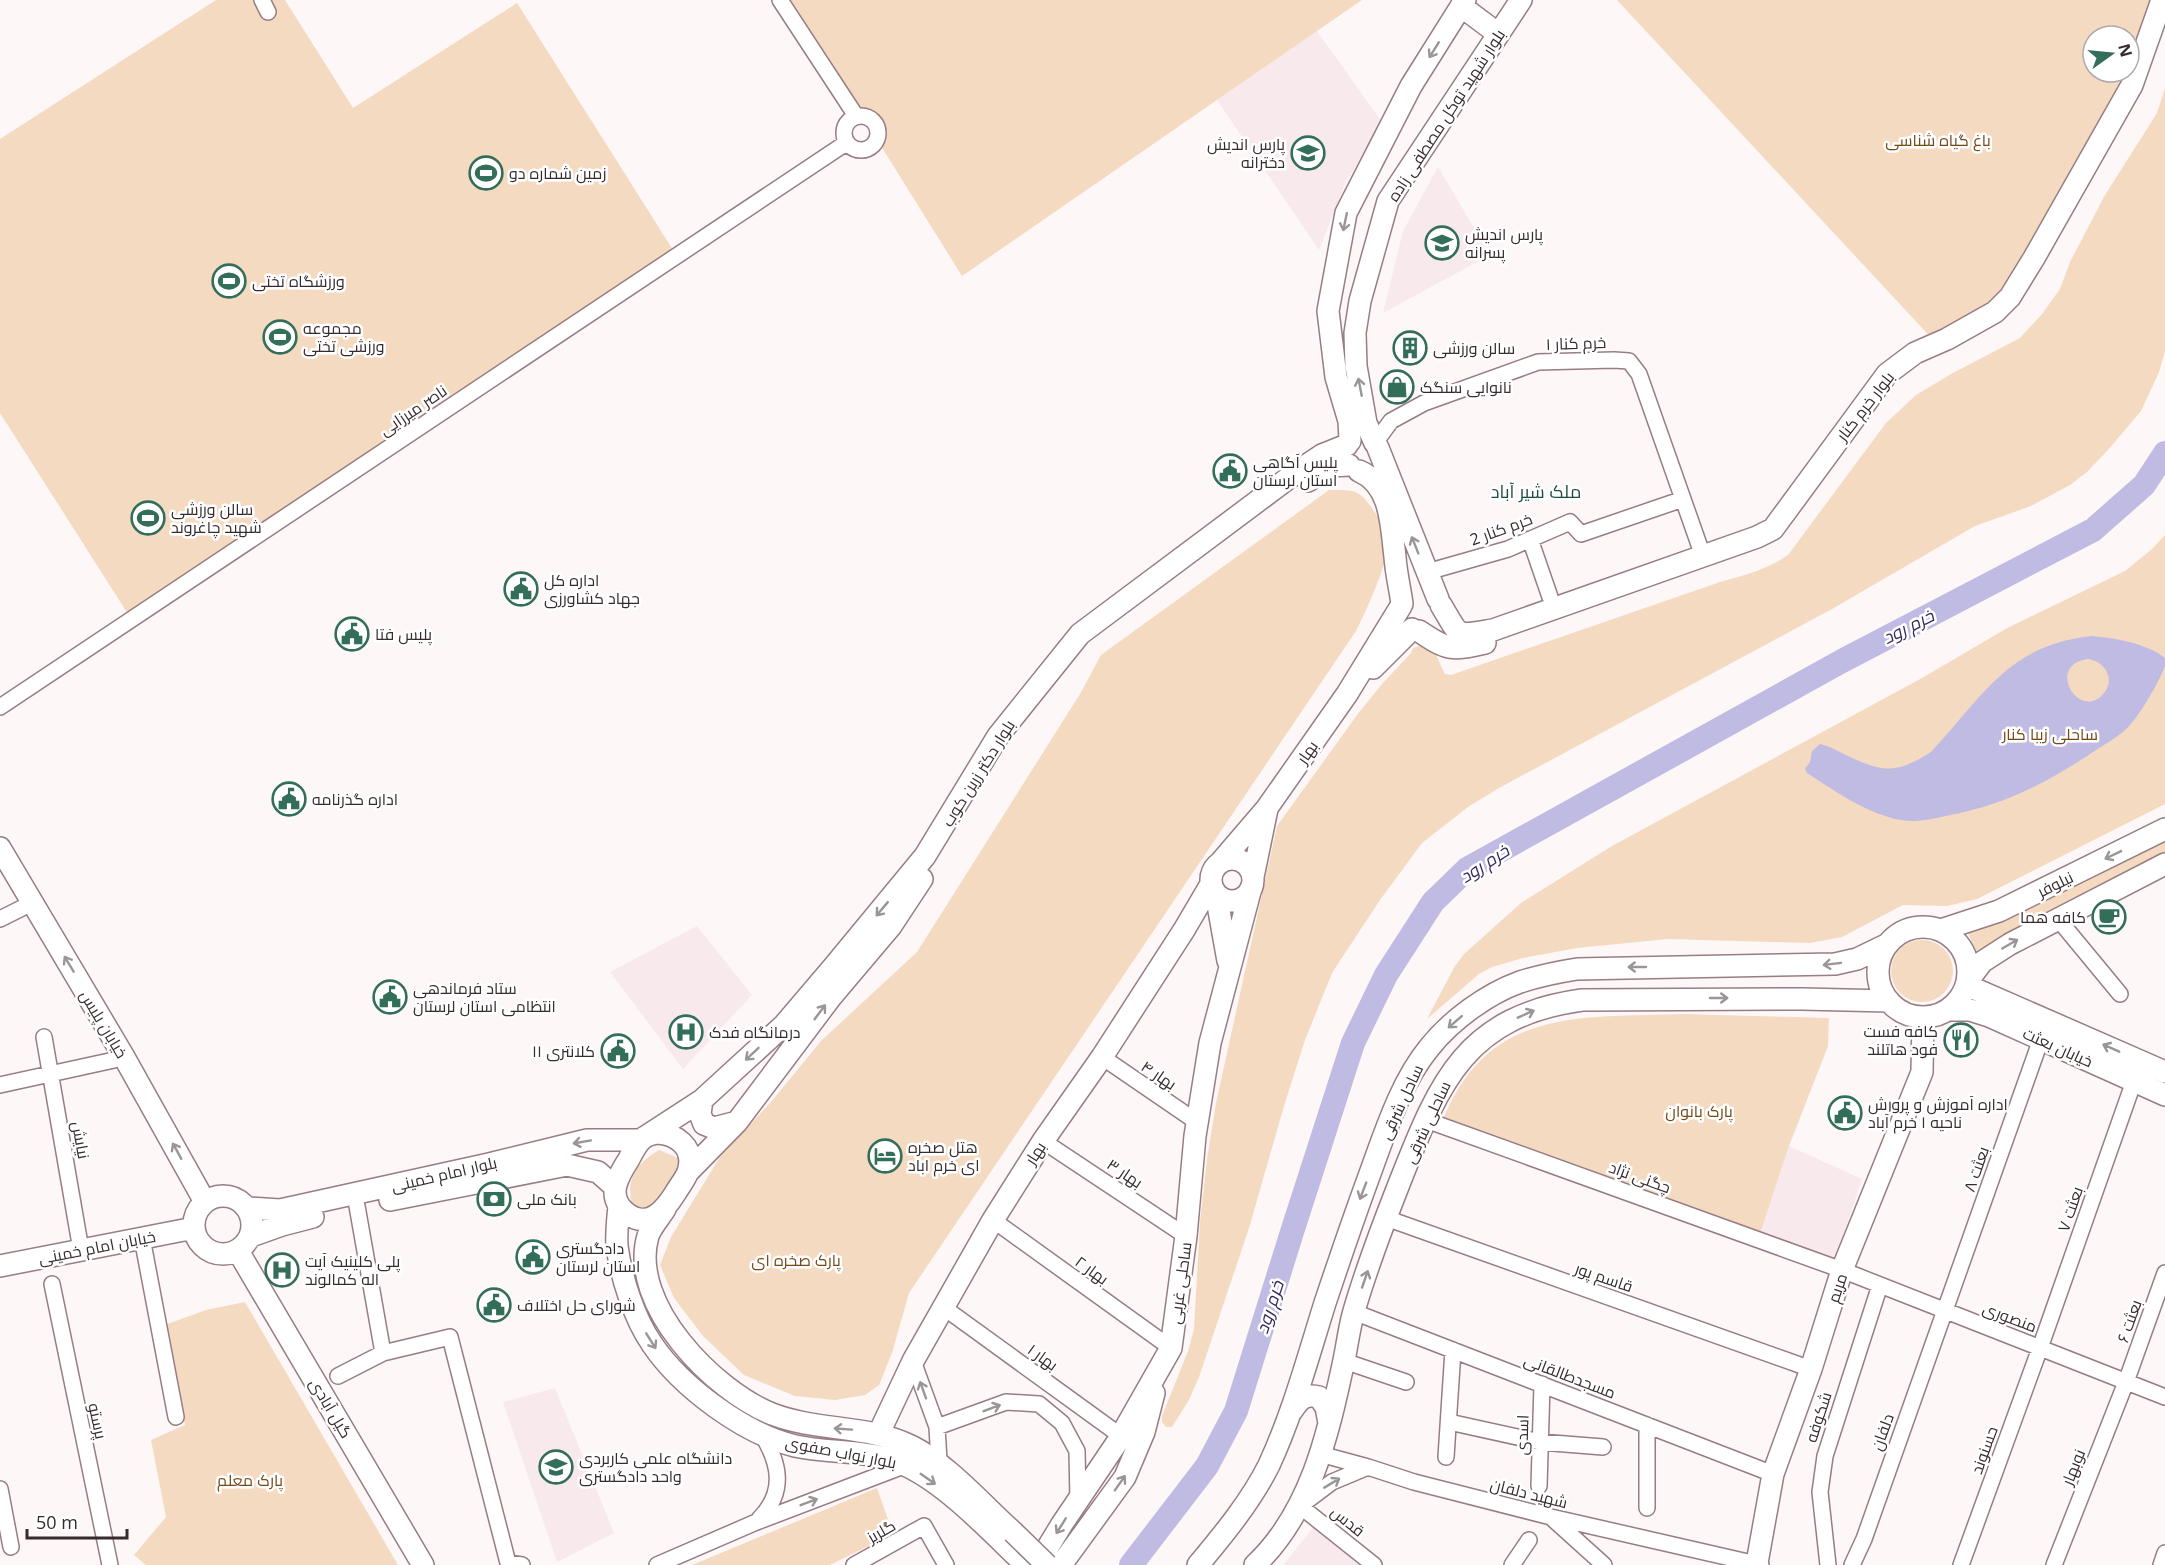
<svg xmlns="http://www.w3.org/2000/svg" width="2165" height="1565" font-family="'Open Sans',Cairo,sans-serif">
	<rect width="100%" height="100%" fill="#fdf7f8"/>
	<!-- built -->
	<path fill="#f8e9ed" d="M1317,31L1382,122L1345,184L1319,250L1217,100Z
		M1438,167L1490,255L1383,313L1403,231Z
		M697,926L752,995L683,1069L610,972Z
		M1789,1146L1862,1179L1835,1260L1759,1237Z
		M555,1388L614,1533L557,1562L503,1402Z
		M1316,1524L1364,1565H1283Z"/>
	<!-- green -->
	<path fill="#f4dac1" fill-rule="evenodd" d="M216,0H285L353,108L517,3L680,261L128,614L0,413V139Z
		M790,0H1362L962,276Z
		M1617,0H2165V12L2132,85L2010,297L1937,344ZM2093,36H2129V72H2093Z
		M2165,88V351L2159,372L2141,411L2108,450L2087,472L2070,485L2031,506L1975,526L1832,609L1499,788L1468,807L1422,843L1380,900L1332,973L1305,1040L1284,1106L1249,1228L1199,1377L1189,1400L1172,1427H1166L1162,1422V1416L1188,1351L1194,1329L1200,1222L1207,1159L1216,1103L1277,826L1357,715L1382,684L1411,653L1413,648L1425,644L1433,649L1445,674L1451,675L1723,581C1747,575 1767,569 1788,555L1886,423L1916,395L1951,374L2020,338L2042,314L2060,289L2070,262L2105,195L2157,113Z
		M1329,490C1355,490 1359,489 1374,511C1379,518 1385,528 1387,536C1393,555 1365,613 1356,631L909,1293L892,1353L879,1385L865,1395L835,1400L795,1396L744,1375L703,1336L674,1298L660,1265L671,1237L720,1157L771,1102L821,1041L917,952L1080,694L1101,655Z
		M2165,535V804L1977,899L1947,906L1903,905L1842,937L1810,943L1668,939L1577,948L1523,958L1492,967L1479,974L1427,1019L1455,966L1464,954L1521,903L1612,846L1922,678L2009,627L2125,571L2152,549Z
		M2165,835V856L1976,951L1968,933Z
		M1891 971a31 31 0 1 1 62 0a31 31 0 1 1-62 0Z
		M1683,1014L1829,1018L1828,1046L1789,1146L1759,1237L1444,1117C1491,1006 1582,1018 1683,1014Z
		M659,1150L678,1158L681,1168L670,1185L650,1211L633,1209C625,1180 634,1165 659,1150Z
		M245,1302L398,1565H146L134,1555L166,1517L151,1440L185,1425L162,1326L206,1310Z
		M877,1488L893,1534L830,1565H692Z"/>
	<!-- water -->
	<path fill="#c0bbe3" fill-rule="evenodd" d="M2092,636C2115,638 2146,643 2165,658V666C2158,684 2142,711 2130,725C2121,735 2107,743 2096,750C2047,783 2005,805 1946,816C1932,819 1915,823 1901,820C1867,814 1835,791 1807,773L1805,769L1810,762L1812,751L1820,744C1829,746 1838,751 1846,755C1883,773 1896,774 1931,752C1982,697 2009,644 2092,636ZM2088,659C2104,661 2116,678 2104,693C2080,723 2044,665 2088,659Z"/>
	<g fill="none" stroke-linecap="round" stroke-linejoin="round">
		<!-- river -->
		<path stroke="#c0bbe3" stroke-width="24" d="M1131,1565L1207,1466L1236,1411L1292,1232L1353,1043L1386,975L1433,902L1467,869L1842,661L2093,530L2144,485L2165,453"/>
		<!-- street casing -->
		<g stroke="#977d84" stroke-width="18">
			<path id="street" d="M262,0L268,12
				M780,0L856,116
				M844 133a17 17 0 1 1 34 0a17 17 0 1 1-34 0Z
				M1375,443L1391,421L1424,403L1538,362L1614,360L1629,361L1639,374L1703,556
				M1530,539L1550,597
				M1427,572L1508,549L1570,522L1581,534L1683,499
				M0,707L846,143
				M0,919L32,903
				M2058,919L2120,994
				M44,1037L81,1250
				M1102,1057L1197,1122
				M0,1085L114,1060
				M1426,1120L1842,1270L2165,1397
				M1043,1141L1186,1236
				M357,1206L383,1353
				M1386,1218L1811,1369
				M993,1220L1171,1348
				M142,1238L176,1417
				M52,1284L110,1565
				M943,1307L1121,1436
				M1354,1312L1773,1474
				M913,1361L937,1427L939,1461
				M1344,1361L1406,1382
				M338,1376L383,1353L450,1337L508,1563L522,1565
				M1449,1422L1540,1442L1603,1447
				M1647,1425V1508
				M937,1427L1006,1402L1039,1404L1062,1423L1077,1451L1078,1500
				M1320,1454L1368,1467L1414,1482L1551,1517L1761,1565
				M1446,1457L1453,1350
				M1368,1467L1332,1482L1300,1506L1374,1565
				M1539,1486L1542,1384
				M0,1489L11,1547
				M759,1519C786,1492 780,1463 761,1433
				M1553,1519L1604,1565
				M657,1565L754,1523L906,1465
				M854,1565L924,1526L946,1565
				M1512,1565L1529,1540
				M1828,1565L1820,1492L1825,1456L1880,1285
				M1852,1565L1864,1539L2041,1039
				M1961,1565L2040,1348L2134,1081
				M2054,1565L2126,1382L2165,1273
				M2161,1565L2165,1553"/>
		</g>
		<!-- secondary casing -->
		<g stroke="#977d84" stroke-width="24">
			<path id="secondary" d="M1461,6L1497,33
				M1350,441L1349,421L1336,377L1328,311L1346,213L1411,86L1465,0
				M1375,443L1366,423L1356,366L1355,333L1360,301L1388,201L1521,0
				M1378,448L1438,599
				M1359,471C1392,485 1391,526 1395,557C1396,573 1400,588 1402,604
				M1308,481L1331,466L1349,465
				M1441,605C1461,638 1454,636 1493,630L1757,537L1773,529L1887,374L1915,353L1947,339L1995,312L2010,297L2034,258L2132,85L2162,0
				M1419,631C1447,650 1451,651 1485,643
				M1373,668L1412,629
				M0,848L124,1057L205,1202
				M1211 880a21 21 0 1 1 42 0a21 21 0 1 1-42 0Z
				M1219,864L1267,808L1347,694L1401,606
				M1253,877L1267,809
				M1216,894L1228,961
				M1878 972a45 45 0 1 1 90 0a45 45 0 1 1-90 0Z
				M1941,930L1999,911L2165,829
				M1967,982L1982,962L2010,944L2165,864
				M1966,985L2165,1072
				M1947,1010H1970L1989,1016L2165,1095
				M702,1100L700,1114L704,1124L714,1128L737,1122
				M658,1133C676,1134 694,1147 689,1168C688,1176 680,1185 676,1192C665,1210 648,1231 625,1212C606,1196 618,1176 629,1159C632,1153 636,1145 641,1140C646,1135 652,1134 658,1133Z
				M642,1139L702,1100L784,1025L835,965L925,856L998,736L1080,634L1298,471L1322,455L1347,445
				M689,1171L737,1122L831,997L891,926L922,879
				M194 1225a29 29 0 1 1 58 0a29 29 0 1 1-58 0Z
				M390,1200L567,1165L598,1172L615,1187
				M619,1205C618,1218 616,1233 617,1246C621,1277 634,1318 652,1344C681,1387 744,1434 795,1446C832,1454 872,1449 907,1466C949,1486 992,1533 1026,1565
				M248,1208L280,1210L489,1164L587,1140H640
				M665,1209C660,1217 651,1227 648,1236C628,1304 714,1391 772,1414C819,1432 868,1424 913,1447C948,1465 983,1505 1013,1532
				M251,1236L282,1225L313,1217
				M238,1251L423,1565
				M0,1266L194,1228
				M1291,1412C1299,1400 1304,1393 1319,1397L1326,1407L1329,1423
				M879,1433L913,1361L993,1220L1043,1141L1102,1057L1184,930L1211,884
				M1757,1563L1773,1474L1811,1369L1842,1270L1922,1072L1923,1017
				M1037,1565L1062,1524L1118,1441L1171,1348L1186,1236L1195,1136L1210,1043L1251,888
				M1061,1565L1125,1477L1144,1432L1154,1393
				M1198,1565C1224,1534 1251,1501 1269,1465C1293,1413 1308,1357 1325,1303C1339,1261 1353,1220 1368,1179C1384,1136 1400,1083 1429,1048C1451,1020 1487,994 1520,982C1539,976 1558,972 1577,969L1835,964L1857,959L1886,945
				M1255,1565C1310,1513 1328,1435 1343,1365C1347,1347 1349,1328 1354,1311C1367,1266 1384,1222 1401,1179C1440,1080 1467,1016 1582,1000L1802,999L1889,1001"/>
		</g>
		<!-- street -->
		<use href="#street" stroke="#fff" stroke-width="15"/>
		<!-- secondary -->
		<use href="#secondary" stroke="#fff" stroke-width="21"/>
		<!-- secondary-bridge casing -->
		<g stroke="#977d84" stroke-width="24" stroke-linecap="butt">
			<path id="secondary-bridge" d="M1013,1532L1047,1565"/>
		</g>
		<!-- secondary-bridge -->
		<use href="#secondary-bridge" stroke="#fff" stroke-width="21"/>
	</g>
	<!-- one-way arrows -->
	<defs><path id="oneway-shaft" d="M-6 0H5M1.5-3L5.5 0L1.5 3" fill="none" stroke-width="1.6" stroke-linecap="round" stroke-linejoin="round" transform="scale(1.5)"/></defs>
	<g stroke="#9a9596">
		<use href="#oneway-shaft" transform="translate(1434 50) rotate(122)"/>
		<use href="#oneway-shaft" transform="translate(1345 222) rotate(102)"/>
		<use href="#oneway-shaft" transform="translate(1360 387) rotate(-101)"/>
		<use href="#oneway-shaft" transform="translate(1415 545) rotate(-112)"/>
		<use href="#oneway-shaft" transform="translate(2113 855) rotate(154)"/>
		<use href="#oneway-shaft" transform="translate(882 909) rotate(130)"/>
		<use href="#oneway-shaft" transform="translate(2010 944) rotate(-30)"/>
		<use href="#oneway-shaft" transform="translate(69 964) rotate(-121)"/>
		<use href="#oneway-shaft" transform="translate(1832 964) rotate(173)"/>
		<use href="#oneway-shaft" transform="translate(1637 967) rotate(180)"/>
		<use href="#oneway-shaft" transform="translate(1719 998)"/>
		<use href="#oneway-shaft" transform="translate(820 1012) rotate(-53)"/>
		<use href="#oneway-shaft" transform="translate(1526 1014) rotate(-24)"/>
		<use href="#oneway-shaft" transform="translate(1455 1022) rotate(139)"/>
		<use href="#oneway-shaft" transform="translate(2111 1048) rotate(-156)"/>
		<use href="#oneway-shaft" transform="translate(752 1054) rotate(137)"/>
		<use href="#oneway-shaft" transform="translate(582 1142) rotate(170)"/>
		<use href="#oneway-shaft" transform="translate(177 1151) rotate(-119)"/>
		<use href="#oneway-shaft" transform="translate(1363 1191) rotate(111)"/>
		<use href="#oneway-shaft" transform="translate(1365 1279) rotate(-71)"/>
		<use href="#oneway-shaft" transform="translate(651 1341) rotate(58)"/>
		<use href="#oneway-shaft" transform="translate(923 1390) rotate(-110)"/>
		<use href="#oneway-shaft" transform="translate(992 1408) rotate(-21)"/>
		<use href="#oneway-shaft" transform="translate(843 1429) rotate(-176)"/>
		<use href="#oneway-shaft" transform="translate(928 1479) rotate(35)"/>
		<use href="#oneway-shaft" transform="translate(1120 1483) rotate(-55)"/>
		<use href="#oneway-shaft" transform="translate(1332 1483) rotate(-31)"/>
		<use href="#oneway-shaft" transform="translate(809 1502) rotate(-21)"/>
		<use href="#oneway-shaft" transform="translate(1061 1526) rotate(122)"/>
	</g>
	<!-- icons -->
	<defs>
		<g id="school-ring" transform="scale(1.725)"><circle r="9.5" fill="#fff" stroke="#336e59" stroke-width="1.5"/><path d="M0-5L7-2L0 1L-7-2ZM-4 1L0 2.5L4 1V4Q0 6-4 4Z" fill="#336e59"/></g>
		<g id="stadium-ring" transform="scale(1.725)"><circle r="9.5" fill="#fff" stroke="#336e59" stroke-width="1.5"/><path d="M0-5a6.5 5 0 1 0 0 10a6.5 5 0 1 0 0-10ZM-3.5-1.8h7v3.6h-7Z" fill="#336e59"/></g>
		<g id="building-ring" transform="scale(1.725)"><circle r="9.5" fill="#fff" stroke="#336e59" stroke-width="1.5"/><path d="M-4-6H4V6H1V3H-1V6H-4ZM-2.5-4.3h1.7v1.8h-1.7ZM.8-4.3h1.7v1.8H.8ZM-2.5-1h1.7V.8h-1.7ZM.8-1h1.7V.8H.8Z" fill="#336e59"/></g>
		<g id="shop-ring" transform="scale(1.725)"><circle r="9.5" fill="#fff" stroke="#336e59" stroke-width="1.5"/><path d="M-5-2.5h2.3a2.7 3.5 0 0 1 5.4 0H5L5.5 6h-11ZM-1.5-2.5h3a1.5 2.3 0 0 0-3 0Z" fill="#336e59"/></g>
		<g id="civic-ring" transform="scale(1.725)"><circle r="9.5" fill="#fff" stroke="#336e59" stroke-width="1.5"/><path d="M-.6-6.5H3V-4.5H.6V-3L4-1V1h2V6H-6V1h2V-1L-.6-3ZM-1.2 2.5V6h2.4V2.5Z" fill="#336e59"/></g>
		<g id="cafe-ring" transform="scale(1.725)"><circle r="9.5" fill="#fff" stroke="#336e59" stroke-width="1.5"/><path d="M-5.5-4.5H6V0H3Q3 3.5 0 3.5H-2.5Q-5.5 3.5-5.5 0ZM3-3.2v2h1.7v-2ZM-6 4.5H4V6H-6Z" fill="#336e59"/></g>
		<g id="hospital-ring" transform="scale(1.725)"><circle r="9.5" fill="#fff" stroke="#336e59" stroke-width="1.5"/><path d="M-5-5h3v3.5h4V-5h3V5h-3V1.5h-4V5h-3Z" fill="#336e59"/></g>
		<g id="restaurant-ring" transform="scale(1.725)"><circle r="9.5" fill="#fff" stroke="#336e59" stroke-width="1.5"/><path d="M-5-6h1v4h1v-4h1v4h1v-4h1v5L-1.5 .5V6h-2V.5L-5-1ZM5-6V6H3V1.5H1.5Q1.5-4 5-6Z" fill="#336e59"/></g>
		<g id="hotel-ring" transform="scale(1.725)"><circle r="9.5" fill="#fff" stroke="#336e59" stroke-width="1.5"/><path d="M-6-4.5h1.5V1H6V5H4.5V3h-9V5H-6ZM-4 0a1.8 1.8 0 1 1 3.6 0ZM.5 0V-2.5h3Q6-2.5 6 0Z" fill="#336e59"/></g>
		<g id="bank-ring" transform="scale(1.725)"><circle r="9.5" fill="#fff" stroke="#336e59" stroke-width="1.5"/><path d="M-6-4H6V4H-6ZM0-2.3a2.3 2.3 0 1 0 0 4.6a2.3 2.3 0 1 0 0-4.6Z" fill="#336e59"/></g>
		<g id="university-ring" transform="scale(1.725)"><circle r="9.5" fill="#fff" stroke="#336e59" stroke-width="1.5"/><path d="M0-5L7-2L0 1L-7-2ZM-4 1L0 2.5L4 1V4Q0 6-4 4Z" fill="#336e59"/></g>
	</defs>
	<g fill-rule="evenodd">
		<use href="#school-ring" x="1308" y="153"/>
		<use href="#stadium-ring" x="486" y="173"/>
		<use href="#school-ring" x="1442" y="243"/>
		<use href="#stadium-ring" x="229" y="281"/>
		<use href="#stadium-ring" x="280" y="337"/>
		<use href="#building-ring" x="1410" y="348"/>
		<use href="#shop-ring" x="1397" y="387"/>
		<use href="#civic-ring" x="1230" y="471"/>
		<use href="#stadium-ring" x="148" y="518"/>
		<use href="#civic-ring" x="521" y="589"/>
		<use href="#civic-ring" x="352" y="634"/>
		<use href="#civic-ring" x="289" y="799"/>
		<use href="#cafe-ring" x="2109" y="917"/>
		<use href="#civic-ring" x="390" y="997"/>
		<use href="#hospital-ring" x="686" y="1032"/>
		<use href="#restaurant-ring" x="1961" y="1040"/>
		<use href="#civic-ring" x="618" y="1051"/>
		<use href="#civic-ring" x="1845" y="1113"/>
		<use href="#hotel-ring" x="885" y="1156"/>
		<use href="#bank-ring" x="494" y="1199"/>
		<use href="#civic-ring" x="533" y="1257"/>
		<use href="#hospital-ring" x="282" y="1270"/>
		<use href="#civic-ring" x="494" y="1305"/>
		<use href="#university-ring" x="556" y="1467"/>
	</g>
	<g text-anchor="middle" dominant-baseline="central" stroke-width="5" stroke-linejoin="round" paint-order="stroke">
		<!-- street labels -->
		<g font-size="16" fill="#362b2e" stroke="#fff">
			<text transform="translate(1446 115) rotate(-57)">بلوار شهید توکل مصطفی زاده</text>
			<text transform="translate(1576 343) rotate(-2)">خرم کنار ۱</text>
			<text transform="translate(1865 406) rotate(-52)">بلوار خرم کنار</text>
			<text transform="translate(413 410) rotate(-34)">ناصر میرزایی</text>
			<text transform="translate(1501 529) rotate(-20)">خرم کنار 2</text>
			<text transform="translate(1307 752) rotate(-55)">بهار</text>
			<text transform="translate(978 773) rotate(-58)">بلوار دکتر زرین کوب</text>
			<text transform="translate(2055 884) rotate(-26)">نیلوفر</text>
			<text transform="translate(104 1024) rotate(59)">خیابان پلیس</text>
			<text transform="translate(2058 1047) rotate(24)">خیابان بعثت</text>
			<text transform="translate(1159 1075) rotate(34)">بهار ۴</text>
			<text transform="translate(1401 1102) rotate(-65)">ساحل شرقی</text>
			<text transform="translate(1427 1122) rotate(-65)">ساحلی شرقی</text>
			<text transform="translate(81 1140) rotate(80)">نیایش</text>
			<text transform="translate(1035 1153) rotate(-57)">بهار</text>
			<text transform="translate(1976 1169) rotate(-71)">بعثت ۸</text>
			<text transform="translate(1125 1173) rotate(34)">بهار ۳</text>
			<text transform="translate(444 1174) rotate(-13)">بلوار امام خمینی</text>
			<text transform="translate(1640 1177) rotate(20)">چگنی نژاد</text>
			<text transform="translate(2070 1209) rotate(-71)">بعثت ۷</text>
			<text transform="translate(97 1247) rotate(-11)">خیابان امام خمینی</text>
			<text transform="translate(1092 1270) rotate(36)">بهار ۲</text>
			<text transform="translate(1604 1277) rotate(19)">قاسم پور</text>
			<text transform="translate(1180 1283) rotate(-82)">ساحلی غربی</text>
			<text transform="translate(1837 1288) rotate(-72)">مریم</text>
			<text transform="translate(2010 1317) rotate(21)">منصوری</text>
			<text transform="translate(2129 1321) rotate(-71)">بعثت ۶</text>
			<text transform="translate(1043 1357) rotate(36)">بهار ۱</text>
			<text transform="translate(1570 1376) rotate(21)">مسجدطالقانی</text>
			<text transform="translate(331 1408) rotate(59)">گیل آبادی</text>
			<text transform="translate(1818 1417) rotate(-72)">شکوفه</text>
			<text transform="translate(98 1421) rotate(78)">پرستو</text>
			<text transform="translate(1882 1432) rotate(-70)">دلفان</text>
			<text transform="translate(1522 1435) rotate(-88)">اسدی</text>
			<text transform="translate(1984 1450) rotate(-70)">حسنوند</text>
			<text transform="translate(841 1452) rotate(11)">بلوار نواب صفوی</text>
			<text transform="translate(2073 1467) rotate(-68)">نوبهار</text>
			<text transform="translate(1529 1493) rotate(14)">شهید دلفان</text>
			<text transform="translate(1348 1521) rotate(39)">قدس</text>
			<text transform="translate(881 1531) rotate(-30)">گلریز</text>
		</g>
		<!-- park labels -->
		<g font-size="16" fill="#744918" stroke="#fff">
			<text x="1938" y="140">باغ گیاه شناسی</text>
			<text x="2050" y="734">ساحلی زیبا کنار</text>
			<text x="1699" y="1111">پارک بانوان</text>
			<text x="796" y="1260">پارک صخره ای</text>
			<text x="250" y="1480">پارک معلم</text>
		</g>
		<!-- poi labels -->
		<g font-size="16" fill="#362b2e" stroke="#fff" text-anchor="start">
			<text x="1285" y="144" text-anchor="end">پارس اندیش<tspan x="1285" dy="18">دخترانه</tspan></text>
			<text x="509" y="173">زمین شماره دو</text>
			<text x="1465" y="234">پارس اندیش<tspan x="1465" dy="18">پسرانه</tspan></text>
			<text x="252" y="281">ورزشگاه تختی</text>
			<text x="303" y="328">مجموعه<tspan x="303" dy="18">ورزشی تختی</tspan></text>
			<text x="1433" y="348">سالن ورزشی</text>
			<text x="1420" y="387">نانوایی سنگک</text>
			<text x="1253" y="462">پلیس آگاهی<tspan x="1253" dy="18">استان لرستان</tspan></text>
			<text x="171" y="509">سالن ورزشی<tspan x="171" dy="18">شهید چاغروند</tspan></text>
			<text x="544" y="580">اداره کل<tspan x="544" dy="18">جهاد کشاورزی</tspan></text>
			<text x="375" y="634">پلیس فتا</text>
			<text x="312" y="799">اداره گذرنامه</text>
			<text x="2086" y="917" text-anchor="end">کافه هما</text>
			<text x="413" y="988">ستاد فرماندهی<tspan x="413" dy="18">انتظامی استان لرستان</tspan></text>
			<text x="1938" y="1031" text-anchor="end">کافه فست<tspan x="1938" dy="18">فود هاتلند</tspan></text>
			<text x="709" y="1032">درمانگاه فدک</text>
			<text x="595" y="1051" text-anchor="end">کلانتری ۱۱</text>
			<text x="1868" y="1104">اداره آموزش و پرورش<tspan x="1868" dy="18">ناحیه ۱ خرم آباد</tspan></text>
			<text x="908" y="1147">هتل صخره<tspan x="908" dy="18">ای خرم اباد</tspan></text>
			<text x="517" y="1199">بانک ملی</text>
			<text x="556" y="1248">دادگستری<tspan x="556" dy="18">استان لرستان</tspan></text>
			<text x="305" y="1261">پلی کلینیک آیت<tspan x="305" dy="18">اله کمالوند</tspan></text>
			<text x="517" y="1305">شورای حل اختلاف</text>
			<text x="579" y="1458">دانشگاه علمی کاربردی<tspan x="579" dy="18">واحد دادگستری</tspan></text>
		</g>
		<!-- neighbourhood labels -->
		<g font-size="18" fill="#1d4d3c" stroke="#fff">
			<text x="1536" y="491">ملک شیر آباد</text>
		</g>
		<!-- water labels -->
		<g font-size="18" font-style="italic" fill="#352a5b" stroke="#fff">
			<text transform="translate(1908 626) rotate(-27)">خرم رود</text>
			<text transform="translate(1484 863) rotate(-33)">خرم رود</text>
			<text transform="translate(1269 1307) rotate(-72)">خرم رود</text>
		</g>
	</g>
	<!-- north arrow -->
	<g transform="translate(2111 54) rotate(75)"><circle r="28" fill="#ffffff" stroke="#afaaab" stroke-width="1.5"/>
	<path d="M0-4.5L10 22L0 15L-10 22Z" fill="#336e59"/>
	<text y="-9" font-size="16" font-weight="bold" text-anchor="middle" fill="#362b2e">N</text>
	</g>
	<!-- scale -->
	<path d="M27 1529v9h100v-9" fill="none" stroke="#362b2e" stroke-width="3"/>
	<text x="36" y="1529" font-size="18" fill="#362b2e" stroke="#ffffff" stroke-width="4.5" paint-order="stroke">50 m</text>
</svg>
